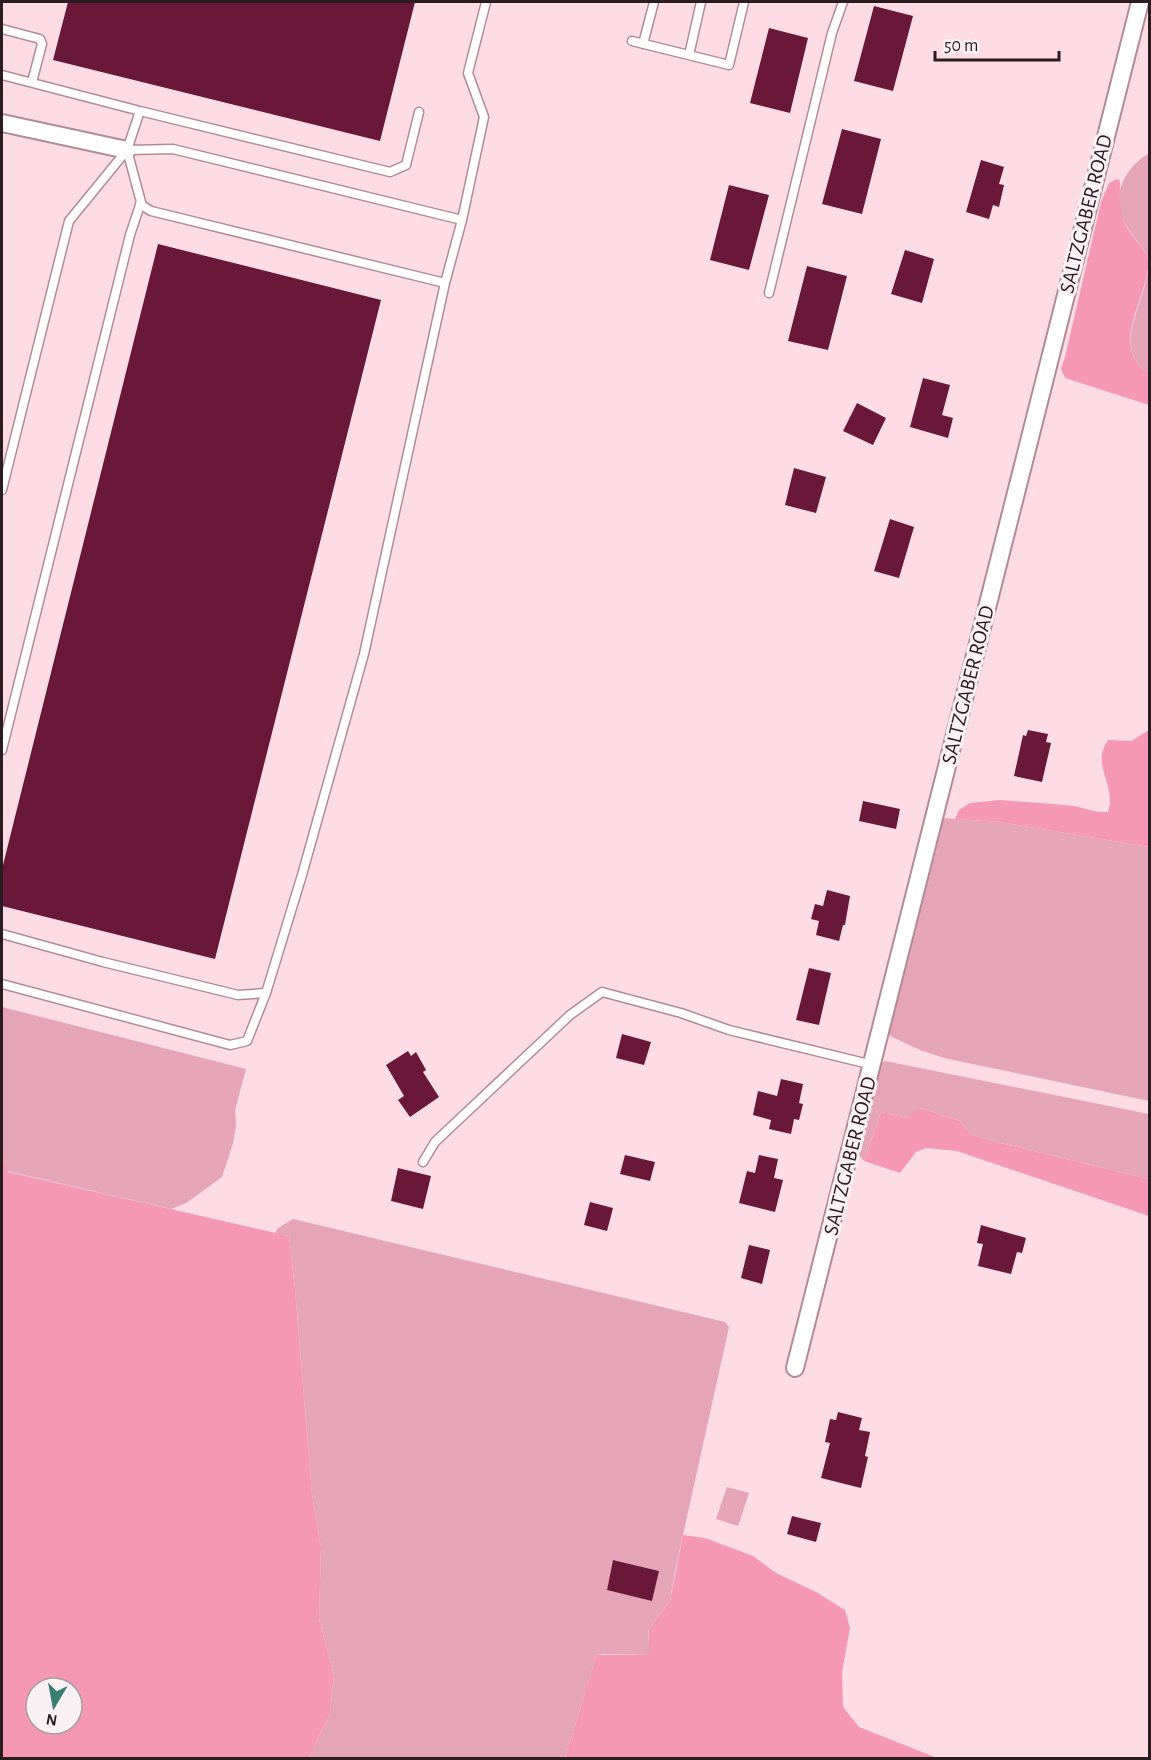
<svg xmlns="http://www.w3.org/2000/svg" width="1151" height="1760" font-family="'Alegreya Sans',sans-serif">
	<rect width="100%" height="100%" fill="#fedce5"/>
	<!-- green -->
	<path fill="#e5a4b7" fill-rule="evenodd" d="M1149,153V373C1107,348 1151,296 1148,262C1147,250 1133,237 1127,227C1109,199 1123,169 1149,153Z
		M943,818L1000,822L1149,847V1101L944,1058L920,1050L890,1036L888,1029L937,846Z
		M2,1007L246,1069L235,1110L236,1126L233,1143L222,1177L186,1203L171,1209L7,1171L2,1155Z
		M885,1061L1149,1114V1179L988,1140L970,1134L960,1121L921,1108L908,1118L881,1112L864,1161L858,1154L879,1065Z
		M293,1219L725,1322L729,1327L675,1571L670,1601L649,1629C647,1638 651,1646 649,1655L597,1654L565,1758H309L330,1713L334,1675L319,1619L321,1548L312,1494L295,1289L289,1236L275,1233L278,1228ZM613,1560L659,1571L652,1600L607,1590Z
		M727,1487L749,1493L738,1526L716,1519Z"/>
	<!-- forest -->
	<path fill="#f598b5" fill-rule="evenodd" d="M1117,179L1120,181C1120,197 1118,212 1126,226C1132,237 1146,249 1148,261C1151,293 1106,347 1149,373V405L1065,378L1061,369L1065,357L1101,202L1109,183Z
		M1149,730V847L1000,822L955,819L959,810L970,803L1000,800L1053,804L1074,806L1098,812H1108C1117,783 1090,766 1108,740L1131,741Z
		M921,1108L960,1121L970,1134L988,1140L1149,1179V1216L957,1151L926,1148L916,1152L900,1173L864,1161L881,1112L908,1118L912,1112Z
		M2,1155L8,1172L289,1236L295,1289L312,1494L321,1548L319,1619L334,1675L330,1713L309,1758H2ZM36,1688H72V1724H36Z
		M683,1535L705,1538L753,1556L776,1573L816,1592L845,1610L850,1628L842,1672L843,1707L859,1727L937,1758H565L597,1654L602,1655H649V1629L670,1601Z"/>
	<!-- building -->
	<path fill="#69183a" d="M68,2H415L380,141L53,60Z
		M874,6L913,16L893,91L854,81Z
		M769,28L808,38L790,113L750,103Z
		M842,129L881,139L862,214L822,204Z
		M981,160L1004,167L999,184L1004,185L999,207L993,205L989,219L966,212Z
		M729,185L769,195L749,270L710,260Z
		M158,244L381,300L215,959L2,906V869Z
		M905,250L934,259L922,303L891,294Z
		M807,266L847,276L828,350L788,341Z
		M923,378L950,385L942,415L953,418L948,438L910,427Z
		M857,403L886,418L873,445L843,431Z
		M794,468L826,477L816,513L785,505Z
		M890,519L914,527L899,578L874,571Z
		M1028,730L1048,734L1046,742L1051,743L1042,782L1014,776L1023,735L1026,736Z
		M863,801L900,809L896,829L859,821Z
		M827,890L850,896L845,925H843L839,941L816,935L819,921L811,919L815,904L823,906Z
		M809,968L831,973L819,1025L796,1020Z
		M622,1034L651,1042L644,1065L616,1058Z
		M408,1051L411,1056L416,1052L426,1070L423,1072L439,1097L410,1117L398,1100L404,1096L386,1065Z
		M781,1079L803,1084L799,1103L803,1104L799,1120L794,1119L791,1134L769,1129L771,1120L753,1115L758,1091L777,1096Z
		M625,1155L655,1162L650,1181L620,1174Z
		M759,1155L778,1159L774,1178L783,1180L775,1212L739,1203L747,1171L755,1173Z
		M398,1168L431,1176L423,1209L391,1201Z
		M590,1202L613,1208L607,1231L584,1225Z
		M981,1225L1026,1238L1022,1253L1017,1252L1011,1274L978,1266L983,1244L977,1243Z
		M749,1245L770,1250L762,1284L741,1278Z
		M838,1412L862,1418L859,1430L870,1432L865,1456L868,1457L861,1488L821,1478L830,1443L825,1442L830,1419L836,1420Z
		M792,1516L821,1523L816,1542L787,1534Z
		M613,1560L659,1571L652,1601L607,1590Z"/>
	<g fill="none" stroke-linecap="round" stroke-linejoin="round">
		<!-- lane casing -->
		<g stroke="#b28b96" stroke-width="11">
			<path id="lane" d="M2,29L40,39L42,44L32,82
				M632,41L729,65L744,2
				M643,44L654,2
				M689,55L701,2
				M2,75L140,111L127,150L69,221L2,490
				M140,111L390,172L406,165L419,112
				M127,150L173,149L462,220L484,117L468,73L486,2
				M445,283L462,220
				M769,293L832,33L843,2
				M2,750L130,235L141,202L127,150
				M2,934L103,962L238,995L266,993L302,875L364,654L445,283L151,211L140,204
				M2,984L230,1045L247,1041L266,993
				M423,1162L435,1142L453,1125L570,1015L602,992L681,1013L729,1030L873,1065"/>
		</g>
		<!-- street casing -->
		<g stroke="#b28b96" stroke-width="20">
			<path id="street" d="M2,123L127,150
				M795,1368L1140,2"/>
		</g>
		<!-- lane -->
		<use href="#lane" stroke="#fff" stroke-width="8"/>
		<!-- street -->
		<use href="#street" stroke="#fff" stroke-width="16"/>
	</g>
	<g text-anchor="middle" dominant-baseline="central" stroke-width="6" stroke-linejoin="round" paint-order="stroke">
		<!-- street labels -->
		<g font-size="21" fill="#2b1c21" stroke="#faf1f4">
			<text transform="translate(1086 214) rotate(-76)">SALTZGABER ROAD</text>
			<text transform="translate(968 685) rotate(-76)">SALTZGABER ROAD</text>
			<text transform="translate(850 1156) rotate(-76)">SALTZGABER ROAD</text>
		</g>
	</g>
	<!-- border -->
	<rect width="1151" height="1760" fill="none" stroke="#2b1c21" stroke-width="6"/>
	<!-- north arrow -->
	<g transform="translate(54 1706) rotate(190)"><circle r="28" fill="#faf1f4" stroke="#a79ca0" stroke-width="1.5"/>
	<path d="M0-4.5L10 22L0 15L-10 22Z" fill="#3b7f73"/>
	<text y="-9" font-size="16" font-weight="bold" text-anchor="middle" fill="#2b1c21">N</text>
	</g>
	<!-- scale -->
	<path d="M935 51v9h124v-9" fill="none" stroke="#2b1c21" stroke-width="3"/>
	<text x="944" y="51" font-size="18" fill="#2b1c21" stroke="#faf1f4" stroke-width="4.5" paint-order="stroke">50 m</text>
</svg>
